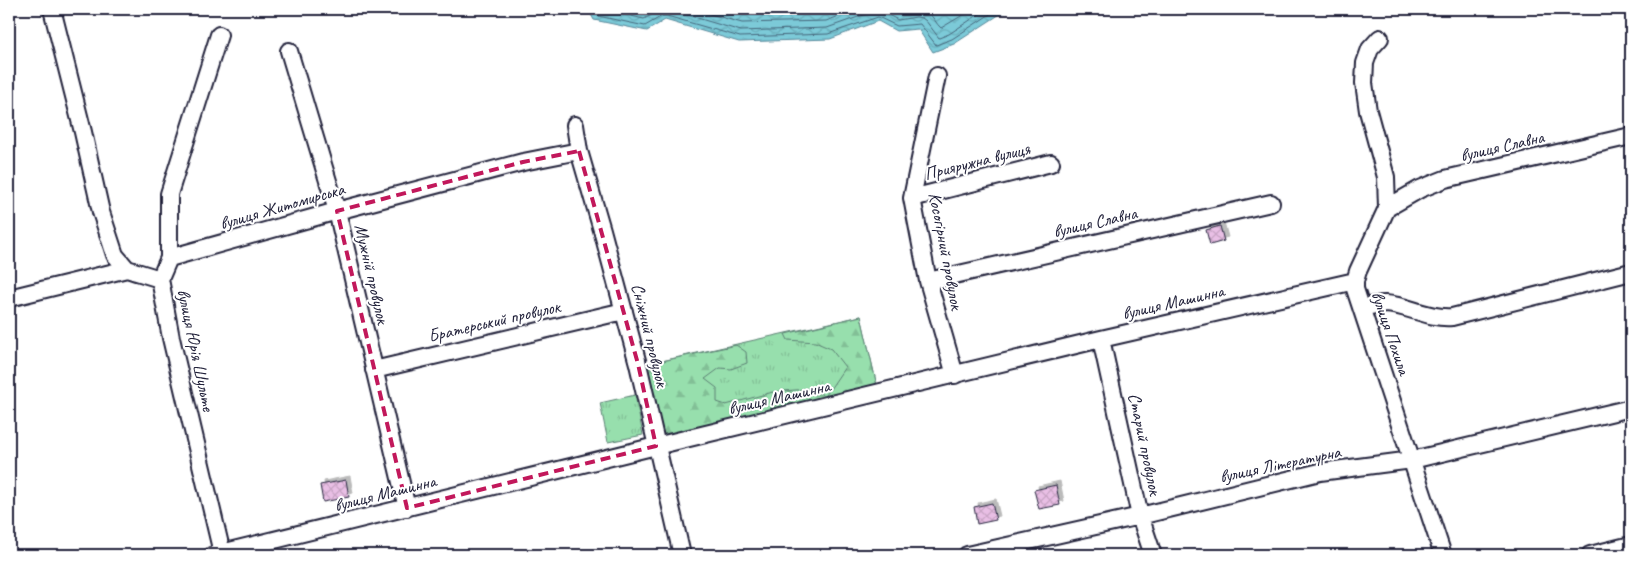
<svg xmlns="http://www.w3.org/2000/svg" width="1640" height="564" font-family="Caveat,sans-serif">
	<defs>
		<pattern id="grass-tufts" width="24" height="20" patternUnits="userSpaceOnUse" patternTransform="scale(1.25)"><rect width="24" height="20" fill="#97dfad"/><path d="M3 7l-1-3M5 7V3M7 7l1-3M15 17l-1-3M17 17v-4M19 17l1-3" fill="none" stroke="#82bf96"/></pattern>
		<pattern id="forest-firs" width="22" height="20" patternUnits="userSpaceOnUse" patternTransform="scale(1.25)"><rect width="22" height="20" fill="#97dfad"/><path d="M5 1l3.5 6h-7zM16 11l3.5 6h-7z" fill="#82bf96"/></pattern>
		<pattern id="water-waves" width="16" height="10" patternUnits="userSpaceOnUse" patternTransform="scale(1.25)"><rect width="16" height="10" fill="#7bcad8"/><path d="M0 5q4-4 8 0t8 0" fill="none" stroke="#6aadba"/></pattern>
		<pattern id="building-cross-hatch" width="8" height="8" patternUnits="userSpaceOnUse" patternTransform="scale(1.25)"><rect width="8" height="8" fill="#e9bfe5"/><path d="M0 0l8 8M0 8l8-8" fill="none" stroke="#c8a4c5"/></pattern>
		<filter id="shadow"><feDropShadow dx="4" dy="-4" stdDeviation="0" flood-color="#0004"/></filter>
	</defs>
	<rect width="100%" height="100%" fill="#fff"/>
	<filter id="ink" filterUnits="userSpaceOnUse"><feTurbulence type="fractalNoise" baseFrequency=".02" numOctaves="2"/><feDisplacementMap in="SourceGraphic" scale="10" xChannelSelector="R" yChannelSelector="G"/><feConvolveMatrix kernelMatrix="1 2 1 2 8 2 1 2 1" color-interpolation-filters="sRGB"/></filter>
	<g filter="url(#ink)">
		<!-- grass -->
		<path fill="url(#grass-tufts)" stroke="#5c8074" d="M861,316L877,386L662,437L644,365Z
			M635,395L643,435L608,442L600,403Z"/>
		<!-- forest -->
		<path fill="url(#forest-firs)" stroke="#5c8074" d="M861,316L877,386L662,437L644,365L736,345L746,352L747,363L731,369L720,368L705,379L717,388V402L726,405L773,392L817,388L824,398L845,367L831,349L815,342L788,340L785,334Z"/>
		<!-- water -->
		<path fill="url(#water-waves)" stroke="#578799" d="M588,9H1008L954,44L933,52L918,29L896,31L878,21L830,39L739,42L665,20L647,31L594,20Z"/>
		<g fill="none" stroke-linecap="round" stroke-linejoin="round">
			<!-- shore -->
			<path stroke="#46657a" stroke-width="1" d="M593,9L598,16L645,26L662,16H667L740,37L828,34L878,17L897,26L920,24L936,45L952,39L998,9
				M601,9L644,19L661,10L667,9L741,31L827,28L878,10L898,20L916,17L922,18L926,21L939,38L949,34L987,9
				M692,9L742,23L826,21L858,9
				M894,9C905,15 917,6 928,13C934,17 936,24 941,28L973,9"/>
		</g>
		<!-- building -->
		<path fill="url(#building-cross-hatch)" stroke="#22223b" filter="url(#shadow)" d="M1220,226L1224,241L1210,245L1206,230Z
			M346,480L349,497L323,502L320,485Z
			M1056,485L1060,505L1039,509L1034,490Z
			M992,503L996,520L977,524L974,507Z"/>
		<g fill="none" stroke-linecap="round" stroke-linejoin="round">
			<!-- minor casing -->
			<g stroke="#22223b" stroke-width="20">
				<path id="minor" d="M52,9L83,132L101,212L115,255L127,269L136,272
					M1380,38L1370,49L1365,63L1364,83L1368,111L1386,177L1387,208L1358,271L1355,281V289L1443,555
					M289,51L337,211L407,508
					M937,76L912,198L928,281L955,375
					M575,125L579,151L602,230L638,364L682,555
					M912,198L1051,163
					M1387,208L1420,189L1445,179L1631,136
					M165,267L169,258V194L219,35
					M160,279L171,338L222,553
					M928,281L1271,203
					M9,298L127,269L160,279L169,258L337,211L523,162L579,151
					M1362,308C1370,306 1377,304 1385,304C1408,305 1428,319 1452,317L1631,272
					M1101,339L1140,516L1153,555
					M374,370L624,311
					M213,555L656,446L1101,339L1355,281
					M967,555L1140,516L1320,472L1412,460L1631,408
					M1590,555L1631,545"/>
			</g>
			<!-- minor -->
			<use href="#minor" stroke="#fff" stroke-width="16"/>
		</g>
	</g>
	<!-- marked area -->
	<path fill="none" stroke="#c2185b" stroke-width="4" stroke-dasharray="10 6" stroke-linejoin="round" d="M579,151L638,364L656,446L407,508L337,211L523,162Z"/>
	<g text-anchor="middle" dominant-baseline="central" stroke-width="4" stroke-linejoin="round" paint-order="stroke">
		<!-- street labels -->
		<g font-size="18" fill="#22223b" stroke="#fff">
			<text transform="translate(1502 146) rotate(-13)">вулиця Славна</text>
			<text transform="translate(977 161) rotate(-14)">Прияружна вулиця</text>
			<text transform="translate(282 206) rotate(-16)">вулиця Житомирська</text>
			<text transform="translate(1095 222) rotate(-13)">вулиця Славна</text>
			<text transform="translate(946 251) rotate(79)">Косогірний провулок</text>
			<text transform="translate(372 274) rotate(77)">Мужній провулок</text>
			<text transform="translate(1173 302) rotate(-13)">вулиця Машинна</text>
			<text transform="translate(494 321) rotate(-13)">Братерський провулок</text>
			<text transform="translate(1391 333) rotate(71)">вулиця Похила</text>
			<text transform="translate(650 335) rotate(76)">Сніжний провулок</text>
			<text transform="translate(196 350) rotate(78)">вулиця Юрія Шульте</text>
			<text transform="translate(779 397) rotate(-13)">вулиця Машинна</text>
			<text transform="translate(1145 444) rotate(78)">Старий провулок</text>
			<text transform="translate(1280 464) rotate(-12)">вулиця Літературна</text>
			<text transform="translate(385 493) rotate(-14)">вулиця Машинна</text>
		</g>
	</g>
	<!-- margin -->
	<rect width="1640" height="564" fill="none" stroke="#fff" stroke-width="30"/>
	<rect x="15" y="15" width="1610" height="534" fill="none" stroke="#22223b" stroke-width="2" filter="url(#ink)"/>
</svg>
